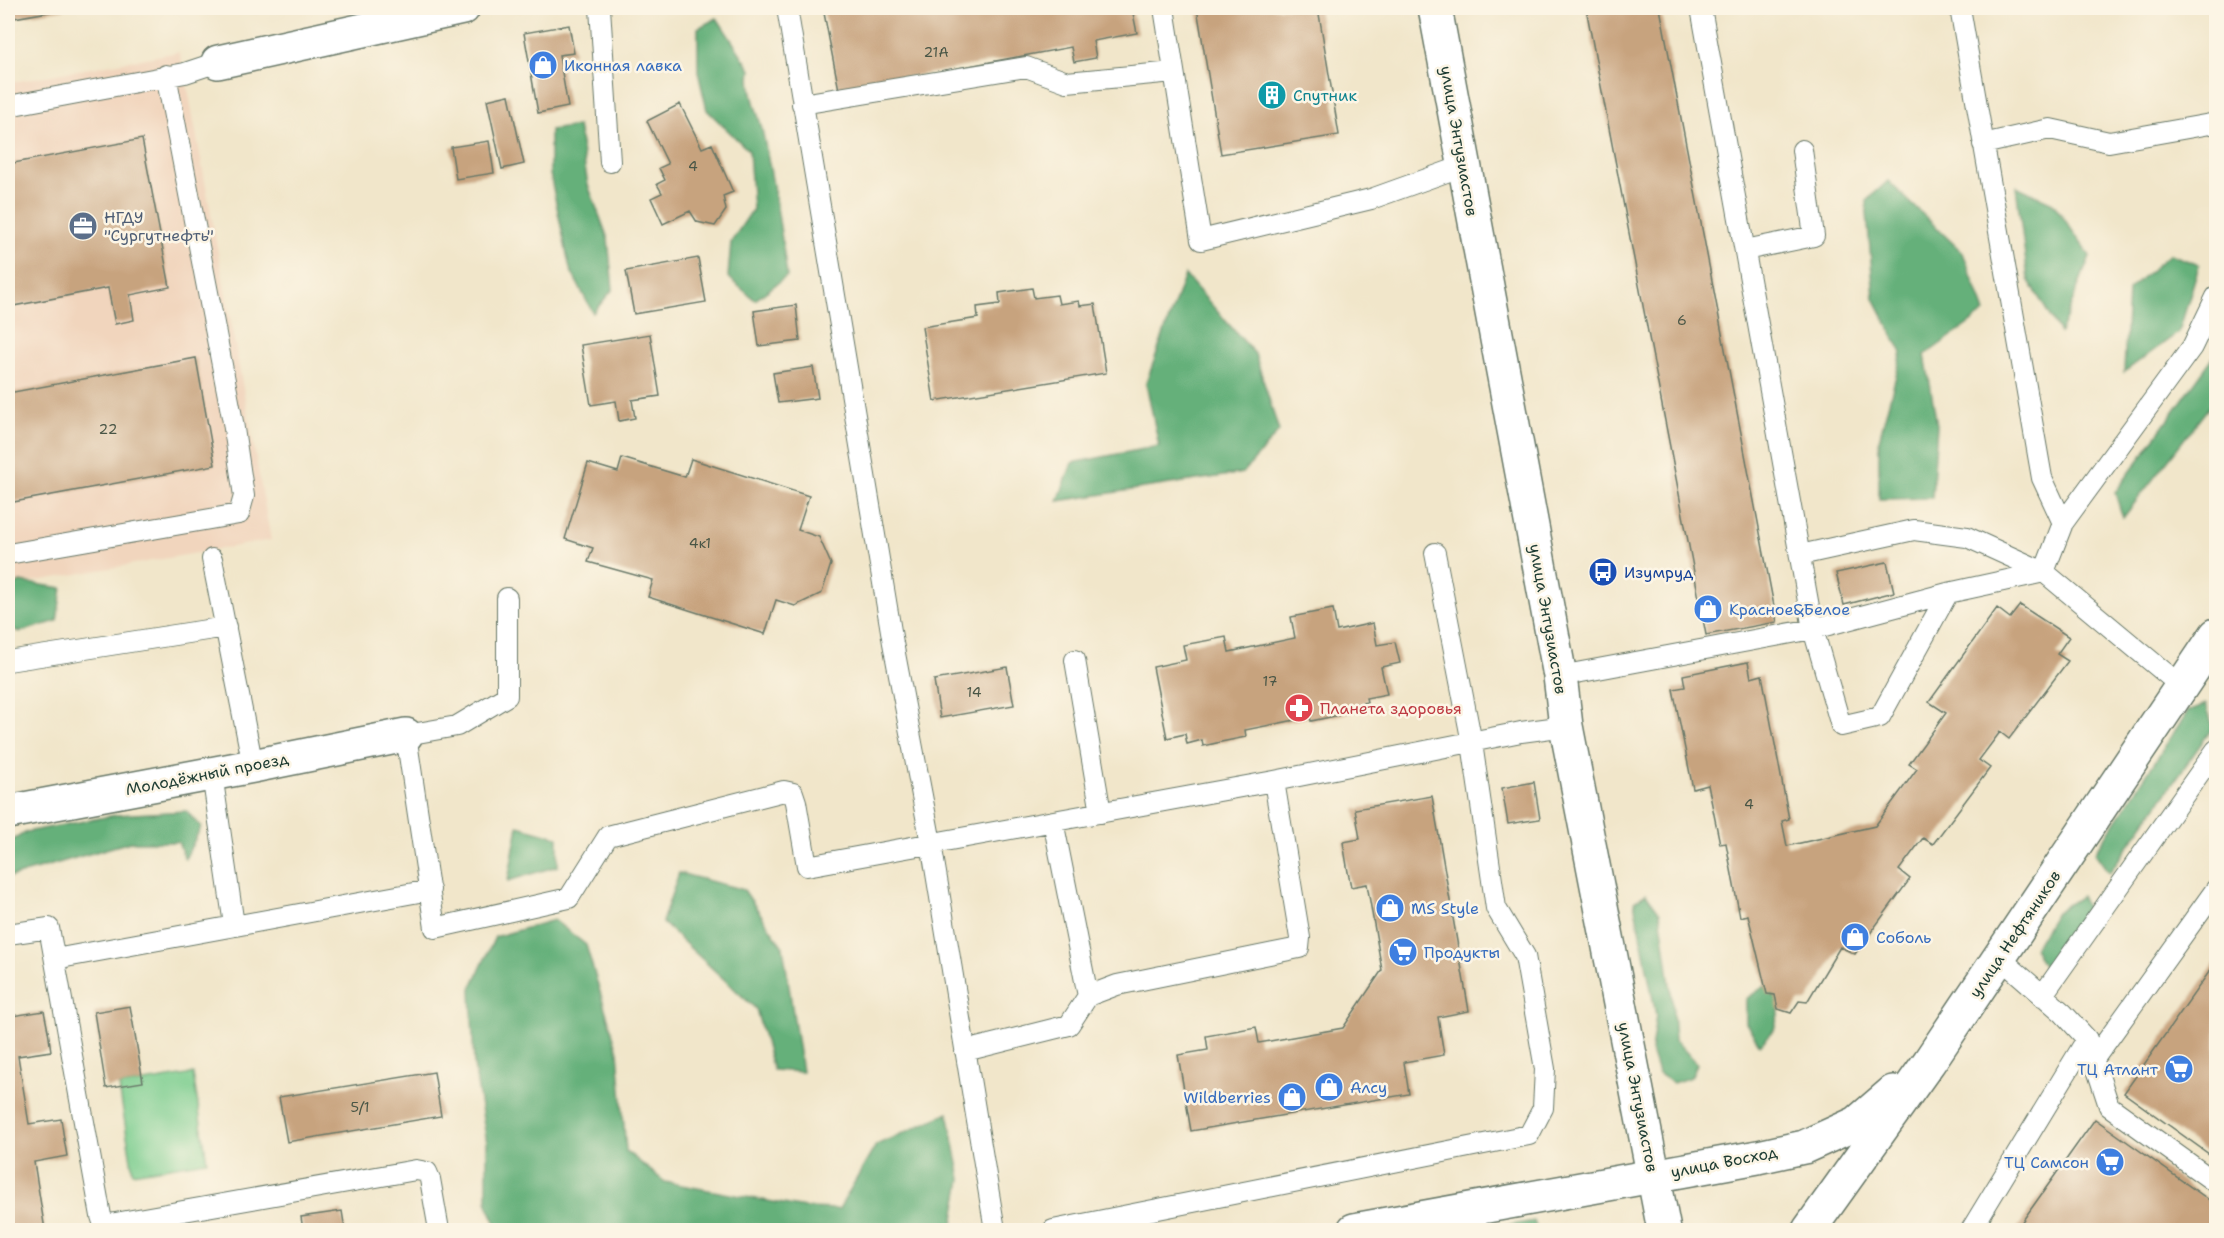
<svg xmlns="http://www.w3.org/2000/svg" width="2224" height="1238" font-family="'Shantell Sans',sans-serif">
	<rect width="100%" height="100%" fill="#fcf5e5"/>
	<filter id="ink" filterUnits="userSpaceOnUse"><feTurbulence type="fractalNoise" baseFrequency=".0167" numOctaves="2"/><feDisplacementMap in="SourceGraphic" scale="12" xChannelSelector="R" yChannelSelector="G"/><feConvolveMatrix kernelMatrix="1 2 1 2 8 2 1 2 1" color-interpolation-filters="sRGB"/></filter>
	<filter id="wash" filterUnits="userSpaceOnUse"><feTurbulence type="fractalNoise" baseFrequency=".008" numOctaves="4" result="noise"/><feDisplacementMap in="SourceGraphic" scale="24" xChannelSelector="R" yChannelSelector="G"/><feGaussianBlur stdDeviation="1.35" result="paint"/><feColorMatrix in="noise" values="0 0 0 0 0 0 0 0 0 0 0 0 0 0 0 0 0 1.4 0 .05"/><feComposite in="paint" operator="in"/></filter>
	<g filter="url(#wash)">
		<rect width="100%" height="100%" fill="#f1e6ca"/>
		<!-- built -->
		<path fill="#f1d5bd" d="M179,52L185,73L271,540L8,586V83Z"/>
		<!-- green -->
		<path fill="#7ccd8f" stroke="#4e8562" stroke-width="1.5" d="M193,1074L207,1161L133,1173L119,1086Z"/>
		<!-- forest -->
		<path fill="#65b07a" stroke="#427657" stroke-width="1.5" d="M717,18L751,70C747,91 759,113 763,134C773,181 781,228 787,276L755,300L728,277L731,242L753,209L749,151L707,110L698,72V28Z
			M578,126L588,185L608,239L613,289L593,313L570,269L550,174V130Z
			M1888,181L1963,253L1985,312L1925,355L1937,425L1932,498L1879,499V440L1902,353L1874,298L1866,201Z
			M2016,186L2053,203L2090,256L2060,333L2028,279Z
			M2170,254L2199,265L2179,332L2124,372L2128,290Z
			M1185,275L1255,354L1279,431L1243,473L1058,501L1072,463L1159,446L1146,383Z
			M2216,353V398L2123,518L2115,493Z
			M20,582L62,588L57,621L20,632L8,628V590Z
			M2206,704L2213,727L2109,873L2095,853L2188,711Z
			M186,811L201,827L185,859L178,842H130L10,877L8,871V843L26,832L116,815Z
			M518,826L558,837V866L508,881Z
			M679,873L744,890L783,947L802,1072L773,1070L756,1009L662,922Z
			M1646,894L1660,913L1672,999L1675,1040L1697,1064L1691,1077L1673,1083L1658,1073L1651,1051L1656,1015L1634,902Z
			M2081,896L2088,911L2046,971L2034,948L2056,912Z
			M554,920L586,945L618,1052L626,1151L665,1182L805,1208L839,1209L876,1145L948,1113L961,1179L952,1230H499L487,1204V1143L474,1065L471,989L495,937Z
			M1765,986L1781,1003L1774,1030L1760,1045L1746,1023V999Z
			M1534,1221L1537,1230H1480Z"/>
		<g id="blocks">
			<!-- building -->
			<path fill="#c7a37e" d="M8,8H65V9L8,19Z
				M823,8H1132L1137,33L1093,41L1096,58L1074,62L1071,47L839,90Z
				M1197,8H1318L1339,135L1221,154Z
				M1586,8H1660L1777,622L1706,635Z
				M569,25L574,53L559,55L568,107L538,113L524,33Z
				M509,95L524,164L502,169L487,100Z
				M680,104L702,148L712,144L733,192L723,196L726,210L715,226L697,222L690,211L663,224L651,198L662,193L657,184L665,180L659,168L668,164L647,121Z
				M142,139L170,287L130,295L134,320L115,324L108,288L8,307V164Z
				M489,141L494,173L456,179L451,147Z
				M698,258L706,302L634,314L626,271Z
				M1032,288L1034,298L1057,295L1059,304L1079,301L1080,306L1095,304L1106,373L934,401L922,327L978,318L977,307L1000,304L999,293Z
				M796,305L800,341L759,346L754,311Z
				M650,334L660,396L632,400L635,418L619,421L616,401L591,405L581,345Z
				M196,358L215,465L8,503V393Z
				M813,367L818,398L778,403L773,373Z
				M622,458L685,477L691,459L809,496L798,530L819,537L831,564L822,593L795,606L776,600L765,634L648,597L653,580L588,562L593,548L565,539L588,463L618,472Z
				M1887,562L1894,592L1844,605L1836,573Z
				M2020,605L2069,637L2057,654L2068,661L2009,739L2000,732L1979,760L1990,768L1933,844L1923,838L1899,870L1910,879L1855,954L1840,947L1807,1002L1799,1001L1791,1013L1778,1009L1775,995L1767,994L1748,915L1740,917L1726,843L1720,844L1708,785L1693,789L1673,689L1685,687L1683,675L1748,662L1751,678L1762,675L1789,819L1782,821L1787,846L1875,826L1917,769L1909,764L1946,713L1929,702L1997,608L2010,618Z
				M1333,609L1337,631L1373,623L1377,645L1395,642L1400,663L1381,667L1387,694L1366,698L1367,702L1352,705L1354,712L1311,721L1310,717L1245,730L1246,737L1221,742L1203,746L1202,740L1187,744L1185,734L1167,738L1153,667L1186,660L1183,645L1226,637L1229,652L1295,638L1291,617Z
				M1007,667L1014,705L940,718L934,680Z
				M1534,782L1540,819L1508,824L1502,788Z
				M1432,796L1469,1011L1438,1017L1444,1055L1404,1062L1409,1094L1191,1131L1178,1055L1208,1050L1206,1036L1256,1027L1259,1043L1343,1028L1382,970L1367,884L1351,887L1348,872L1343,842L1360,839L1355,809Z
				M2216,962V1159L2124,1093Z
				M8,995L12,1016L44,1011L48,1031L51,1051L18,1056L29,1124L61,1119L64,1139L67,1156L34,1162L45,1230H8Z
				M130,1006L143,1082L106,1088L94,1012Z
				M434,1072L441,1116L287,1142L279,1097Z
				M2095,1119L2216,1205V1230H2016Z
				M342,1211L345,1230H303L301,1217Z"/>
		</g>
	</g>
	<g filter="url(#ink)">
		<use href="#blocks" fill-opacity="0" stroke="#687868" stroke-width="1.5"/>
		<g fill="none" stroke-linecap="round" stroke-linejoin="round">
			<!-- service casing -->
			<g stroke="#687868" stroke-width="22">
				<path id="service" d="M600,8L610,162
					M787,8L893,643L931,843L995,1230
					M1164,8L1201,240L1371,199L1463,166
					M1701,8L1813,629L1841,726L1880,717L1948,593
					M1960,8L2042,478L2063,523L2192,347L2216,297
					M802,104L1026,67L1067,82L1174,72
					M8,106L185,73L218,62
					M1983,144L2050,129L2109,142L2216,123
					M1745,250L1814,236L1802,150
					M8,554L239,514L244,496L233,422L166,75
					M1800,555L1914,530L1967,537L2044,572L2063,523
					M212,559L253,766
					M507,598V696L457,726L406,735L435,928L569,898L608,836L784,791L793,793L796,802L807,866L1274,781L1521,732L1566,726
					M1075,660L1101,813
					M8,661L226,627
					M1560,676L1813,629L1948,593L2044,572L2181,686
					M212,774L234,925
					M1053,821L1088,996
					M8,934L49,928L101,1216L104,1225L416,1170L427,1172L430,1179L439,1230
					M2000,958L2063,1013L2087,1039L2109,1106L2216,1183
					M55,959L430,890
					M2042,996L2216,750
					M965,1051L1069,1025L1088,996L1117,985L1299,948L1300,938L1274,781
					M2094,1059L2216,889
					M1053,1230L1529,1135L1543,1108L1545,1069L1525,956L1496,908L1472,743L1435,553
					M1971,1230L2087,1039"/>
			</g>
			<!-- minor casing -->
			<g stroke="#687868" stroke-width="36">
				<path id="minor" d="M218,62L463,8
					M8,812L253,766L406,735"/>
			</g>
			<!-- tertiary casing -->
			<g stroke="#687868" stroke-width="36">
				<path id="tertiary" d="M1354,1230L1758,1157L1804,1147L1857,1123L1893,1092
					M1809,1230L1929,1062L2216,635"/>
			</g>
			<!-- secondary casing -->
			<g stroke="#687868" stroke-width="36">
				<path id="secondary" d="M1435,8L1560,676L1566,726L1664,1230"/>
			</g>
			<!-- service -->
			<use href="#service" stroke="#fff" stroke-width="20"/>
			<!-- minor -->
			<use href="#minor" stroke="#fff" stroke-width="33"/>
			<!-- tertiary -->
			<use href="#tertiary" stroke="#fff" stroke-width="33"/>
			<!-- secondary -->
			<use href="#secondary" stroke="#fff" stroke-width="33"/>
		</g>
	</g>
	<!-- icons -->
	<defs>
		<g id="shop-disc" transform="scale(1.5)"><circle r="9.5" fill="#3f7fe0" stroke="#fcf5e5"/><path d="M-5-2.5h2.3a2.7 3.5 0 0 1 5.4 0H5L5.5 6h-11ZM-1.5-2.5h3a1.5 2.3 0 0 0-3 0Z" fill="#fff"/></g>
		<g id="building-disc" transform="scale(1.5)"><circle r="9.5" fill="#0f9aa8" stroke="#fcf5e5"/><path d="M-4-6H4V6H1V3H-1V6H-4ZM-2.5-4.3h1.7v1.8h-1.7ZM.8-4.3h1.7v1.8H.8ZM-2.5-1h1.7V.8h-1.7ZM.8-1h1.7V.8H.8Z" fill="#fff"/></g>
		<g id="office-disc" transform="scale(1.5)"><circle r="9.5" fill="#5c6f8a" stroke="#fcf5e5"/><path d="M-6-3h4V-5.5h4V-3h4V5H-6ZM-1-4.5V-3h2v-1.5ZM-6 0V1H6V0Z" fill="#fff"/></g>
		<g id="bus-disc" transform="scale(1.5)"><circle r="9.5" fill="#1a4fb4" stroke="#fcf5e5"/><path d="M-5-6H5V4H4V6H2V4H-2V6H-4V4H-5ZM-3.5-4V0h7V-4ZM-3.5 1.2v1.5H-2V1.2ZM2 1.2v1.5H3.5V1.2Z" fill="#fff"/></g>
		<g id="pharmacy-disc" transform="scale(1.5)"><circle r="9.5" fill="#e0444e" stroke="#fcf5e5"/><path d="M-2-6h4v4h4v4h-4v4h-4v-4h-4v-4h4Z" fill="#fff"/></g>
		<g id="supermarket-disc" transform="scale(1.5)"><circle r="9.5" fill="#3f7fe0" stroke="#fcf5e5"/><path d="M-6-5.5h2.5l.6 2H6L4.5 2H-2.5L-4.4-4H-6ZM-1.5 3.2a1.3 1.3 0 1 0 .1 0ZM3 3.2a1.3 1.3 0 1 0 .1 0Z" fill="#fff"/></g>
	</defs>
	<g fill-rule="evenodd">
		<use href="#shop-disc" x="543" y="65"/>
		<use href="#building-disc" x="1272" y="95"/>
		<use href="#office-disc" x="83" y="226"/>
		<use href="#bus-disc" x="1603" y="572"/>
		<use href="#shop-disc" x="1708" y="609"/>
		<use href="#pharmacy-disc" x="1299" y="708"/>
		<use href="#shop-disc" x="1390" y="908"/>
		<use href="#shop-disc" x="1855" y="937"/>
		<use href="#supermarket-disc" x="1403" y="952"/>
		<use href="#supermarket-disc" x="2179" y="1069"/>
		<use href="#shop-disc" x="1329" y="1087"/>
		<use href="#shop-disc" x="1292" y="1097"/>
		<use href="#supermarket-disc" x="2110" y="1162"/>
	</g>
	<g text-anchor="middle" dominant-baseline="central" stroke-width="5" stroke-linejoin="round" paint-order="stroke">
		<!-- number labels -->
		<g font-size="14" fill="#495646">
			<text x="936" y="52">21А</text>
			<text x="693" y="166">4</text>
			<text x="1682" y="320">6</text>
			<text x="108" y="429">22</text>
			<text x="700" y="543">4к1</text>
			<text x="1270" y="681">17</text>
			<text x="974" y="692">14</text>
			<text x="1749" y="804">4</text>
			<text x="360" y="1107">5/1</text>
		</g>
		<!-- shop labels -->
		<g font-size="16" fill="#366cbe" stroke="#fcf5e5" text-anchor="start">
			<text x="564" y="65">Иконная лавка</text>
			<text x="1729" y="609">Красное&amp;Белое</text>
			<text x="1411" y="908">MS Style</text>
			<text x="1876" y="937">Соболь</text>
			<text x="1424" y="952">Продукты</text>
			<text x="2158" y="1069" text-anchor="end">ТЦ Атлант</text>
			<text x="1350" y="1087">Алсу</text>
			<text x="1271" y="1097" text-anchor="end">Wildberries</text>
			<text x="2089" y="1162" text-anchor="end">ТЦ Самсон</text>
		</g>
		<!-- culture labels -->
		<g font-size="16" fill="#0d838f" stroke="#fcf5e5" text-anchor="start">
			<text x="1293" y="95">Спутник</text>
		</g>
		<!-- street labels -->
		<g font-size="16" fill="#1f3d34" stroke="#fcf5e5">
			<text transform="translate(1459 141) rotate(80)">улица Энтузиастов</text>
			<text transform="translate(1548 619) rotate(80)">улица Энтузиастов</text>
			<text transform="translate(207 774) rotate(-11)">Молодёжный проезд</text>
			<text transform="translate(2015 934) rotate(-56)">улица Нефтяников</text>
			<text transform="translate(1638 1097) rotate(79)">улица Энтузиастов</text>
			<text transform="translate(1724 1162) rotate(-11)">улица Восход</text>
		</g>
		<!-- service labels -->
		<g font-size="16" fill="#4e5e75" stroke="#fcf5e5" text-anchor="start">
			<text x="104" y="217">НГДУ<tspan x="104" dy="18">"Сургутнефть"</tspan></text>
		</g>
		<!-- transit labels -->
		<g font-size="16" fill="#164399" stroke="#fcf5e5" text-anchor="start">
			<text x="1624" y="572">Изумруд</text>
		</g>
		<!-- health labels -->
		<g font-size="16" fill="#be3a42" stroke="#fcf5e5" text-anchor="start">
			<text x="1320" y="708">Планета здоровья</text>
		</g>
	</g>
	<!-- margin -->
	<rect width="2224" height="1238" fill="none" stroke="#fcf5e5" stroke-width="30"/>
</svg>
